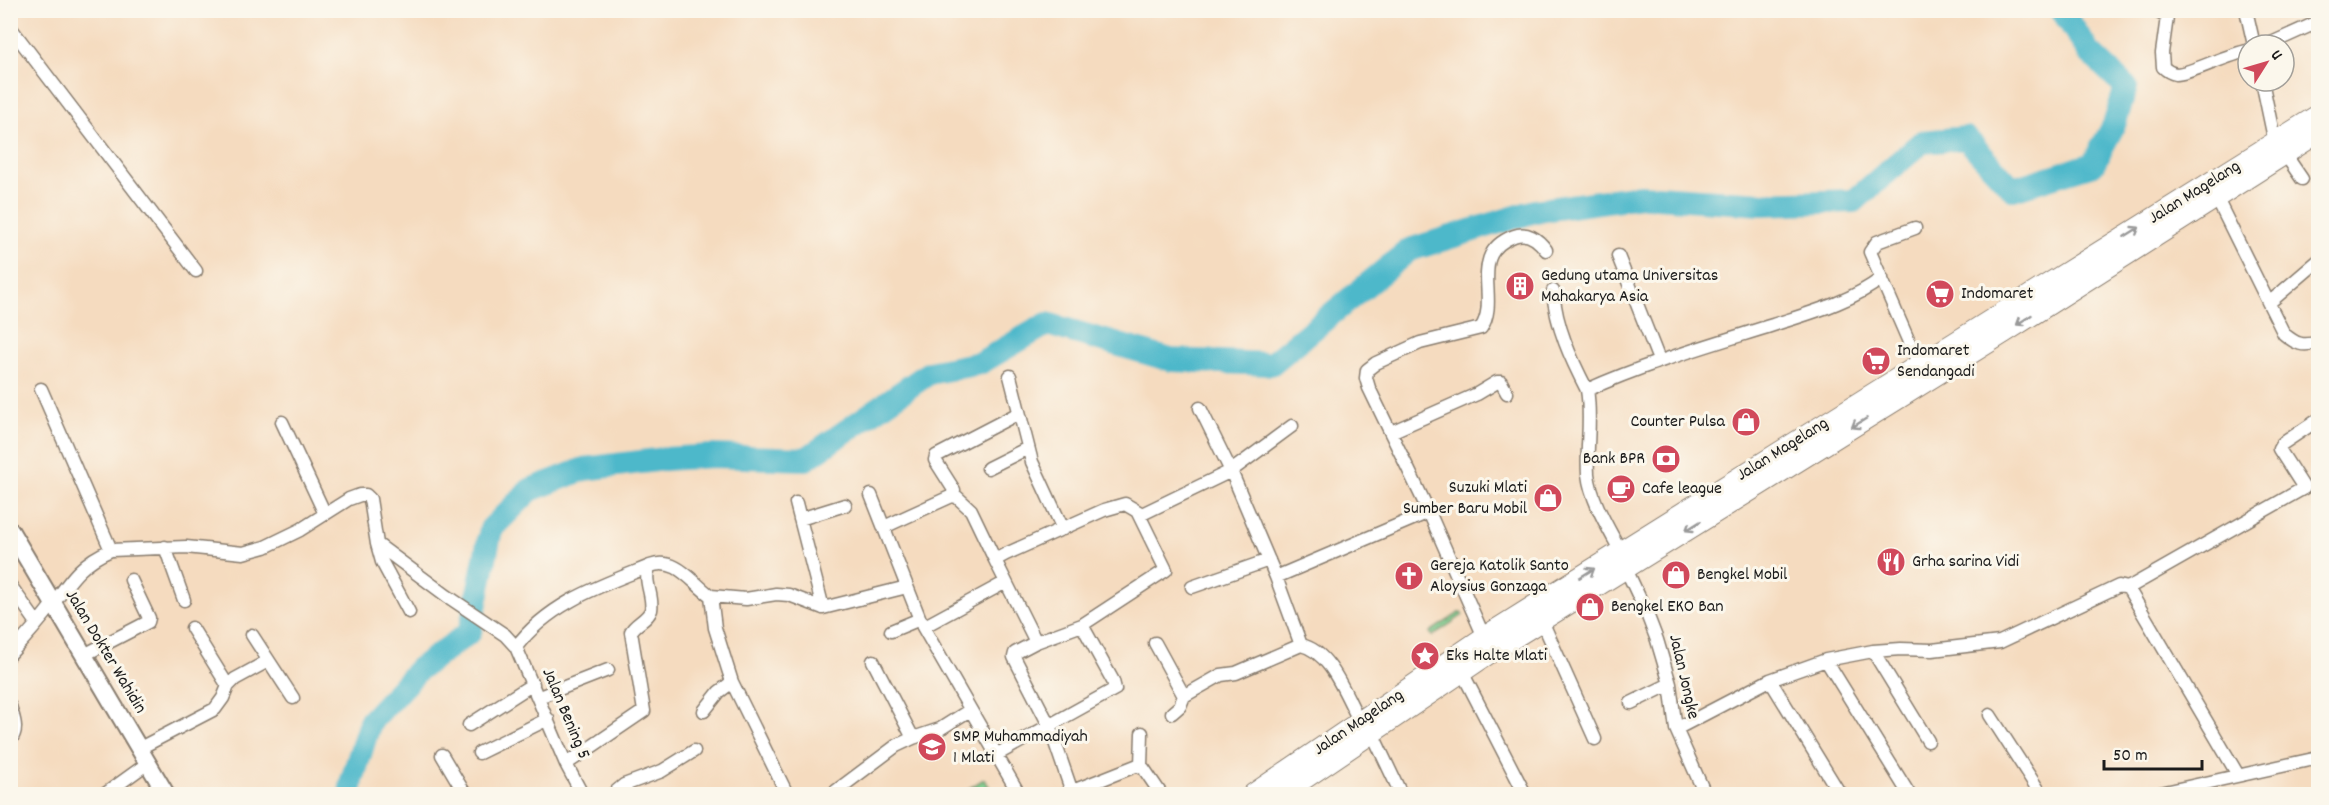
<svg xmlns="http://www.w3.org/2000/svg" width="2329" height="805" font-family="Dekko,sans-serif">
	<rect width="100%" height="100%" fill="#fbf7ec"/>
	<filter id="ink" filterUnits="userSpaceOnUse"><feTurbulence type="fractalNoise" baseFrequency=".0167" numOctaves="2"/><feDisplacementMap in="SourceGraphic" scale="12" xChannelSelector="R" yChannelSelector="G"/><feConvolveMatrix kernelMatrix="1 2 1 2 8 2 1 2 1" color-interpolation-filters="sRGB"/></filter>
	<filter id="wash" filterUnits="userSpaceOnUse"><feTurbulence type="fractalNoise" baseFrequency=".008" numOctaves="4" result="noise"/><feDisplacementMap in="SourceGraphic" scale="24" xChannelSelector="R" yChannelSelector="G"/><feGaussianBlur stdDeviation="1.35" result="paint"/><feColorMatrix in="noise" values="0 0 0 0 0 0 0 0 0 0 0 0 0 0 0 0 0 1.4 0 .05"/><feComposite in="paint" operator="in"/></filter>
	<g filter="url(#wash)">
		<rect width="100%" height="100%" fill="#f5dbbf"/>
		<!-- green -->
		<path fill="#7ecd8c" stroke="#4d7454" stroke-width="1.5" d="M1461,612L1463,615L1432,636L1430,632Z
			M984,779L994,794H960Z"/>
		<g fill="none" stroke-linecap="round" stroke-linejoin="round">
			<!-- river -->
			<path stroke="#4eb8ca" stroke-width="24" d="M350,794L352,780L370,722L419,669L470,632L491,529L530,490L584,469L665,459L712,456L806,459L929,373L980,363L1047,324L1171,360L1271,364L1409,250L1535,211L1641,196L1761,204L1854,201L1922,142L1966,138L2013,189L2093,164L2114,125L2126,87L2088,51L2062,10"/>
		</g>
	</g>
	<g filter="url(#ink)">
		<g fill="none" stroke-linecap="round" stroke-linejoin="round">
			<!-- minor casing -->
			<g stroke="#887c6e" stroke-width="15">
				<path id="minor" d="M2154,10L2167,17L2162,53L2163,67C2167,71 2170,73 2176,74C2191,74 2227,54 2248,51
					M2246,10L2254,45
					M10,27L196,271
					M2267,45L2318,22
					M2262,81L2275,143
					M2285,154L2302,179
					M2216,197L2284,334C2296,344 2303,347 2318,342
					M1915,228L1877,242L1870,252L1919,365
					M1618,256L1659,360
					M1553,291C1556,327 1571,359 1587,390
					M2269,303L2318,261
					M1010,376L1032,462L1063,529
					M41,389L111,550
					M1200,408L1231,471L1276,577L1429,512
					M282,422L325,514
					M1391,432L1477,394L1497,382H1501L1507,393
					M988,468L1028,448
					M871,495L923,627
					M952,496L954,490L935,460L936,456L1019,413
					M796,503L823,608
					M800,519L845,505
					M884,527L952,496L957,497L971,510L995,560
					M377,544L447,596L505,635L516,647L566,764L582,794
					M165,547L184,600
					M1621,552C1609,529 1591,501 1588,474C1586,446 1592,418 1587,390C1647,363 1710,345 1773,325C1810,313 1851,302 1882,278
					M1626,569L1647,614L1657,640L1670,684L1676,729L1705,794
					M1006,582L1036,642L1082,625L1166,570L1138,513
					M10,585L37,623
					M1192,587L1269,560
					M2128,588L2304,488L2279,449L2282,444L2318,420
					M1542,621L1595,739
					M192,628L228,686
					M891,631L920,619
					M252,635L293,698
					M1484,637L1429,512L1369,388L1366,378L1367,370L1376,363L1420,343L1481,328C1501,299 1466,254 1514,236C1527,231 1538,239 1546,250
					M1036,642L1015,653L1014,657L1049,725L1072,792
					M1155,643L1184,696
					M1301,645C1331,651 1346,697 1360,722
					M516,647C549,603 600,586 650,566
					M1873,651L1928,741
					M10,654C25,638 40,621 53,604C71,579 82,562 111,550L186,547L243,553L265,547L300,530L349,499L360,495H366L370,499L377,544L382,562L409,612
					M84,655L148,622L149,618L131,580
					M1826,660L1909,794
					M873,661L913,738
					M1462,672L1525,794
					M1770,680L1840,794
					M539,697L608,670
					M1631,703L1670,684
					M10,706C14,720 19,729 10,741
					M704,711L719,692L732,682
					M1172,713L1180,706L1184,696L1221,675L1236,673L1301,645L1276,577
					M1990,715L2041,794
					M469,725L533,684
					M1676,729L1770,680L1826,660L1873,651L1901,649L1932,650L2000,642L2119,586L2128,588L2238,775
					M1372,733L1401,794
					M140,748L215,709L223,698L228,686L235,679L268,661
					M479,753L548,719
					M442,755L465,794
					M996,755L1115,689L1113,681L1082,625
					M566,764L644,711L631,632C635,623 648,620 651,610C654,595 642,580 650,566C677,556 692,583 711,596
					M1141,766L1142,733
					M105,794L148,763
					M613,794L624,785L662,771L694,751
					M787,794L732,682L715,628L711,596L746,599L776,594L789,595L823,608L907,587
					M832,794L896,746L913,738L940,729L970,710
					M1019,794L923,627L1006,582L995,560L1006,554L1104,510L1125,504L1142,514L1231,471L1292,426
					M1065,794L1138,765L1144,769L1161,794
					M2156,794L2318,758"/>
			</g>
			<!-- secondary casing -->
			<g stroke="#887c6e" stroke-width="20">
				<path id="secondary" d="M10,530L166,794"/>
			</g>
			<!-- trunk casing -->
			<g stroke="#887c6e" stroke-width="22">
				<path id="trunk" d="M1253,794L1484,637L2318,115
					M1282,794L1493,651L2004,333L2318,133"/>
			</g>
			<!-- minor -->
			<use href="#minor" stroke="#fff" stroke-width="12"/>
			<!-- secondary -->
			<use href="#secondary" stroke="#fff" stroke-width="16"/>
			<!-- trunk -->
			<use href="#trunk" stroke="#fff" stroke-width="20"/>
		</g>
		<!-- one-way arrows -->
		<defs><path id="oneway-shaft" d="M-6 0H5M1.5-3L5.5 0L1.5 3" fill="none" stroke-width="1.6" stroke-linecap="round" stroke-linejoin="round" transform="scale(1.5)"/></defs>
		<g stroke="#999">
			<use href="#oneway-shaft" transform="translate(2132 232) rotate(-32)"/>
			<use href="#oneway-shaft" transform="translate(2024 320) rotate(147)"/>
			<use href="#oneway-shaft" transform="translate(1859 423) rotate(148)"/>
			<use href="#oneway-shaft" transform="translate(1693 526) rotate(148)"/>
			<use href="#oneway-shaft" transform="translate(1587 573) rotate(-32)"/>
		</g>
	</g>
	<!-- icons -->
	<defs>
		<g id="building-disc" transform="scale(1.5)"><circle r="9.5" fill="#d1495b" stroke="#fbf7ec"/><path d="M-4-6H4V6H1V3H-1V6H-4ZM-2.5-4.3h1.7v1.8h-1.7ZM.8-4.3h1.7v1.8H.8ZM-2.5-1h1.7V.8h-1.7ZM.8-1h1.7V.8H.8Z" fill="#fff"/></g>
		<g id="supermarket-disc" transform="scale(1.5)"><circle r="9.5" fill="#d1495b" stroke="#fbf7ec"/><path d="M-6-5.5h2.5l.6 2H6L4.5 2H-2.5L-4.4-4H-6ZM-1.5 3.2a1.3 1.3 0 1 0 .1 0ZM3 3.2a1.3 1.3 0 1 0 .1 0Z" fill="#fff"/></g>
		<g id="shop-disc" transform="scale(1.5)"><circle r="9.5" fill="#d1495b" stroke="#fbf7ec"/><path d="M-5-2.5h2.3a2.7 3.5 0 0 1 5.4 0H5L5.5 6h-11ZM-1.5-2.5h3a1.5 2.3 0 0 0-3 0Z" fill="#fff"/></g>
		<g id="bank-disc" transform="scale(1.5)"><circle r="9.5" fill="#d1495b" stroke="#fbf7ec"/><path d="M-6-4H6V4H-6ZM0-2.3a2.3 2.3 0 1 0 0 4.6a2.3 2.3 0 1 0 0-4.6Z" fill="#fff"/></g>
		<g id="cafe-disc" transform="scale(1.5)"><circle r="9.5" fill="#d1495b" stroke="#fbf7ec"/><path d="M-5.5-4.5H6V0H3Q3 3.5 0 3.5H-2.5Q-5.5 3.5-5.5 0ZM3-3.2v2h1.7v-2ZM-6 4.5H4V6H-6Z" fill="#fff"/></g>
		<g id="restaurant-disc" transform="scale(1.5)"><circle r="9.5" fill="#d1495b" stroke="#fbf7ec"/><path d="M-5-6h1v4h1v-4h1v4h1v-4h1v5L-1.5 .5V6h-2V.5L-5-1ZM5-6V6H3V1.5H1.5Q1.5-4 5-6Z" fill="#fff"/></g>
		<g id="church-disc" transform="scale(1.5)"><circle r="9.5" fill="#d1495b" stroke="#fbf7ec"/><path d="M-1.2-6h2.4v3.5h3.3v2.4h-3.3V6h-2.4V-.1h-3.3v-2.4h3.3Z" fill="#fff"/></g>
		<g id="sight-disc" transform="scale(1.5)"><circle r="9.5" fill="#d1495b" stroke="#fbf7ec"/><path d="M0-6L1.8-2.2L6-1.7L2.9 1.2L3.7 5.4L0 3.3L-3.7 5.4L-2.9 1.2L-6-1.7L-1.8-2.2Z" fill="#fff"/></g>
		<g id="school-disc" transform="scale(1.5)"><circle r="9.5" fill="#d1495b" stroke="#fbf7ec"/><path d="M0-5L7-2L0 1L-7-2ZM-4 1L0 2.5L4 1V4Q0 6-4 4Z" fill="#fff"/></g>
	</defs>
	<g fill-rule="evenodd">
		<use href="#building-disc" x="1520" y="286"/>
		<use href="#supermarket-disc" x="1940" y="294"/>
		<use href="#supermarket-disc" x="1876" y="361"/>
		<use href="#shop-disc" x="1746" y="422"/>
		<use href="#bank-disc" x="1666" y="459"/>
		<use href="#cafe-disc" x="1621" y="489"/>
		<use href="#shop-disc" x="1548" y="498"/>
		<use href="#restaurant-disc" x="1891" y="562"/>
		<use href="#shop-disc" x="1676" y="575"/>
		<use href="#church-disc" x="1409" y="576"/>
		<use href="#shop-disc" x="1590" y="607"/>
		<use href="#sight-disc" x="1425" y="656"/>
		<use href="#school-disc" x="932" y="747"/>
	</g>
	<g text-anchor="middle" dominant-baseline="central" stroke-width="6" stroke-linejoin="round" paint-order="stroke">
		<!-- street labels -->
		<g font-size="18" fill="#1c1c1c" stroke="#fbf7ec">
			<text transform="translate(2195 193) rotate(-32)">Jalan Magelang</text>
			<text transform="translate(1783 450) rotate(-32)">Jalan Magelang</text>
			<text transform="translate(105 652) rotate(59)">Jalan Dokter Wahidin</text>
			<text transform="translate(1683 677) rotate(77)">Jalan Jongke</text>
			<text transform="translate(565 714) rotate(67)">Jalan Bening 5</text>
			<text transform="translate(1359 723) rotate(-34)">Jalan Magelang</text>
		</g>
		<!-- poi labels -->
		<g font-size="18" fill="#1c1c1c" stroke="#fbf7ec" text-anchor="start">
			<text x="1541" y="276">Gedung utama Universitas<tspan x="1541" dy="21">Mahakarya Asia</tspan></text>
			<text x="1961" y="294">Indomaret</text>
			<text x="1897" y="351">Indomaret<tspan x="1897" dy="21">Sendangadi</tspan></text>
			<text x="1725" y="422" text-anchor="end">Counter Pulsa</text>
			<text x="1645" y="459" text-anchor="end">Bank BPR</text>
			<text x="1527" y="488" text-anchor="end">Suzuki Mlati<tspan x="1527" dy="21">Sumber Baru Mobil</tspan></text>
			<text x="1642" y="489">Cafe league</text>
			<text x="1912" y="562">Grha sarina Vidi</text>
			<text x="1430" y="566">Gereja Katolik Santo<tspan x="1430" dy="21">Aloysius Gonzaga</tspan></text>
			<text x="1697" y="575">Bengkel Mobil</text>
			<text x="1611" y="607">Bengkel EKO Ban</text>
			<text x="1446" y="656">Eks Halte Mlati</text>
			<text x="953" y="737">SMP Muhammadiyah<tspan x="953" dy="21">1 Mlati</tspan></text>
		</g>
	</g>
	<!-- margin -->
	<rect width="2329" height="805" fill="none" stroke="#fbf7ec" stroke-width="36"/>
	<!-- north arrow -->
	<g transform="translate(2266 63) rotate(53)"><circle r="28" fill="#fbf7ec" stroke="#a29f99" stroke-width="1.5"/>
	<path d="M0-4.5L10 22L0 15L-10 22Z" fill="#d1495b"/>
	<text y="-9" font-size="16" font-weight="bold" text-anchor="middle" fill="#1c1c1c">U</text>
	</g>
	<!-- scale -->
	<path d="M2104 760v9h98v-9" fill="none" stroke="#1c1c1c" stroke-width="3"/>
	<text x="2113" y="760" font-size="18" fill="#1c1c1c" stroke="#fbf7ec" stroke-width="4.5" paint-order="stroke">50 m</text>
</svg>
